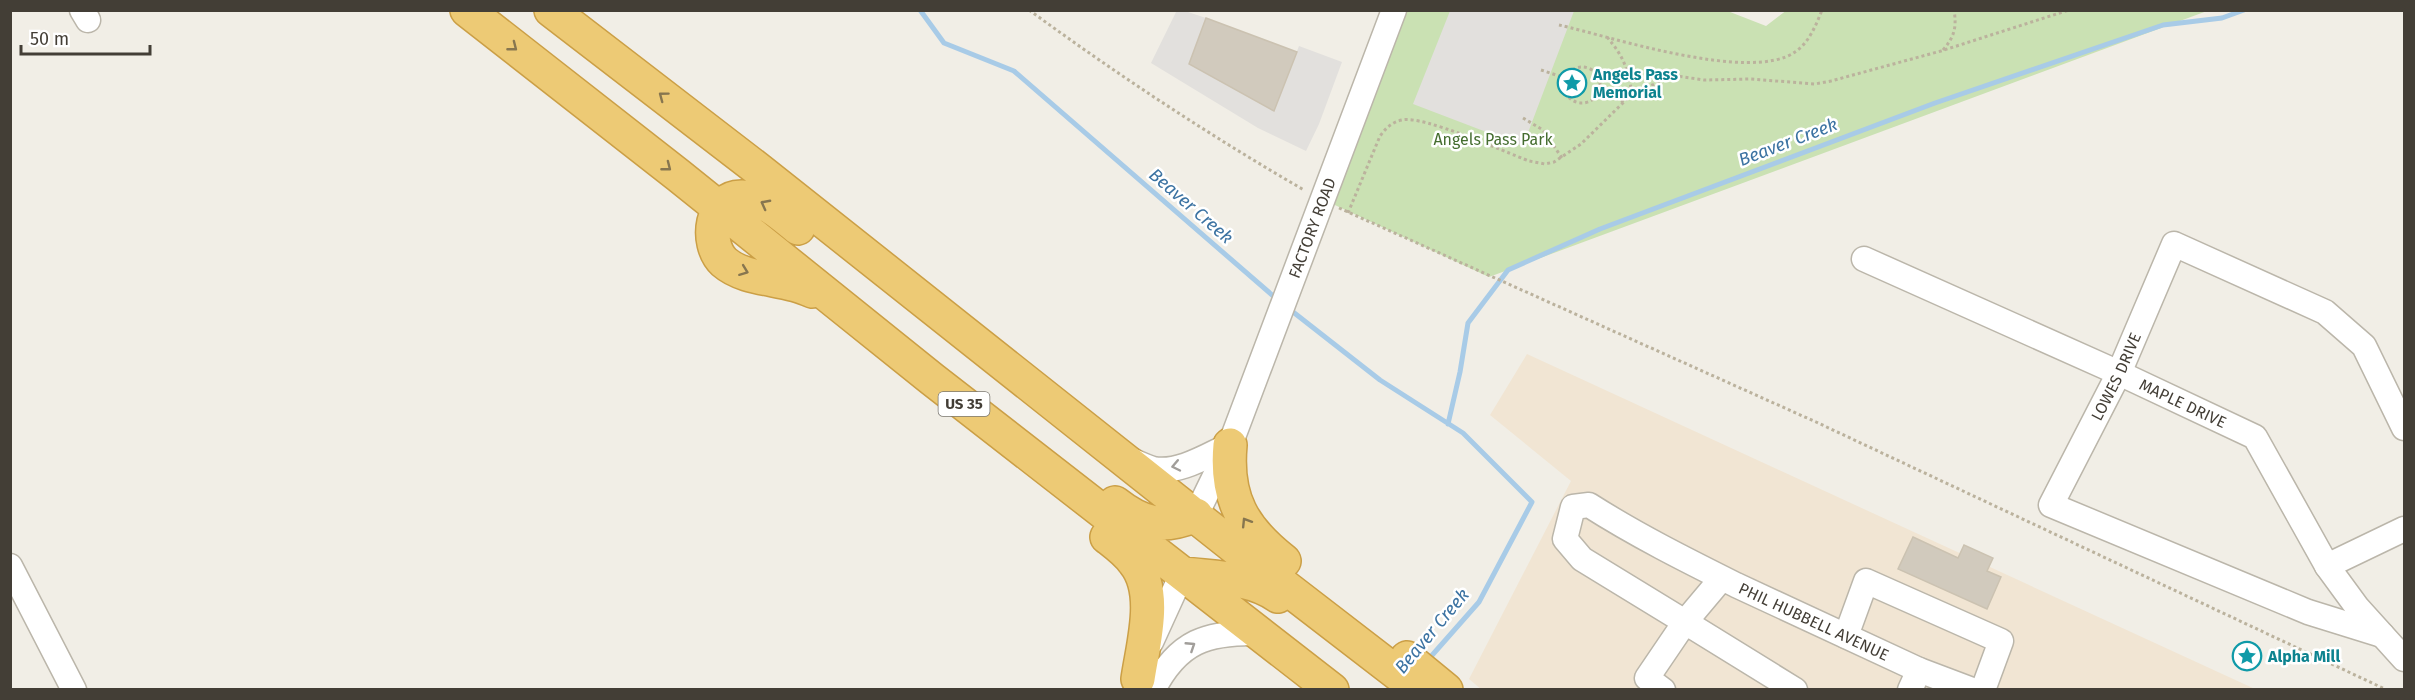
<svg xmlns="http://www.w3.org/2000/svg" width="2415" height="700" font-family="'Fira Sans',sans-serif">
	<rect width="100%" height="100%" fill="#f1eee6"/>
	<!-- commercial -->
	<path fill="#f1e5d3" d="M1527,354L2255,689L1482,690L1469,679L1571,481L1490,415Z"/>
	<!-- green -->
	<path fill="#cae1b3" d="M1725,10L1766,26L1787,10L2207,11L1489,277L1322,199L1394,11Z"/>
	<!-- parking -->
	<path fill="#e2e0dd" d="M1177,10L1185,11L1206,18L1189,64L1274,111L1299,46L1342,62L1319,124L1306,151L1258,128L1151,63Z
		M1450,11H1574L1523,146L1413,104Z"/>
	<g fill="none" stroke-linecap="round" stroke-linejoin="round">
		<!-- stream -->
		<path stroke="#a8cbe7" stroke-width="5" d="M920,10L944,43L1014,71L1279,301
			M1288,308L1380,380L1463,433L1532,502L1479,602L1427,661
			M1448,424L1460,372L1468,323L1508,270L1600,229L1935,103L2163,25L2222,18L2244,10"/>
	</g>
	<!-- building -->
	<path fill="#d1cabd" stroke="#cbc2b1" stroke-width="1.5" d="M1206,18L1297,52L1274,111L1189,64Z
		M1913,537L1958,558L1964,545L1993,558L1987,571L2001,577L1987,609L1898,569Z"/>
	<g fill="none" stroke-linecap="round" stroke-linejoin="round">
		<!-- minor casing -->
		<g stroke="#bbb6aa" stroke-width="27">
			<g id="minor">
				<path d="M82,10L88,20"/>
				<path id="s1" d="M1864,259L2119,373L2255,437L2327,566L2357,607L2404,659"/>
				<path d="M1131,460C1138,463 1146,467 1153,469C1179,474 1208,455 1230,445"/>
				<path id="s2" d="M1196,515L1230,445L1394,10"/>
				<path d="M10,566L74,690"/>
				<path d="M2327,566L2404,529"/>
				<path id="s3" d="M1722,578L1685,622L1582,559L1565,539L1573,507L1589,505C1636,535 1686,560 1736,585L1919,670L1972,690"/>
				<path id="s4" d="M2382,635L2308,612L2051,505L2119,373L2174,244L2325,312L2364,346L2404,428"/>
				<path d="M1846,636L1866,581L2001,641L1983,690"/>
				<path d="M1151,642L1182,574"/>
				<path d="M1153,690C1178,641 1207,632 1259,633"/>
				<path d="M1663,690L1647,678L1685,622L1795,690"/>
				<path d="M1910,690L1919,670"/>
			</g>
		</g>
		<!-- highway casing -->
		<g stroke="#cb9f46" stroke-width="36">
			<path id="highway" d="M467,10L678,175L932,379L1332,690
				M551,10L759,170L1262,569L1419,690
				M798,228C782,215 764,198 742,197C711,196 704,243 724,262C747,282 786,277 812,291
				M1230,445C1225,498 1243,529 1284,561
				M1115,503C1143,525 1163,529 1196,515
				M1107,537C1116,544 1127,552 1134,562C1159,592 1143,644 1138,679
				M1184,574C1217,578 1250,577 1278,596
				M1407,658L1446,690"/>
		</g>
		<!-- path -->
		<path stroke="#bbb29d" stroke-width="3" stroke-dasharray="3 3" stroke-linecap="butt" d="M1029,10C1118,75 1209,135 1304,190
			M1559,25C1612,37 1750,83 1795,52C1809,43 1816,25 1822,10
			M1607,37C1624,57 1628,69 1632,94
			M1943,50C1954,37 1957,28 1954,10
			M1564 85a18 18 0 1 1 36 0a18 18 0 1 1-36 0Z
			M1541,70L1565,78
			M1599,91L1624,102
			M1523,118L1543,130L1562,158
			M1339,208L1816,422L2387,690
			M1348,213L1380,136C1386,128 1392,122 1402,120C1423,115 1505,152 1529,161L1545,164L1554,162L1581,144L1632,94L1666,79L1677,76L1704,80L1751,79L1815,84L1831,81L1941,51L2069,10"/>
		<!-- minor -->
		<use href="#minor" stroke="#fff" stroke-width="24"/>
		<!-- highway -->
		<use href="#highway" stroke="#edca75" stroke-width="33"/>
	</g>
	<!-- one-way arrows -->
	<defs><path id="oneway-chevron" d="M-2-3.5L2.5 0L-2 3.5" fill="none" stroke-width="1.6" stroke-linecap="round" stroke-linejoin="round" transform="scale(1.5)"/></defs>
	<g stroke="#87764f">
		<use href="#oneway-chevron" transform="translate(513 47) rotate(38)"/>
		<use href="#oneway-chevron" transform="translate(663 96) rotate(-143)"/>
		<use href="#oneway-chevron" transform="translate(667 167) rotate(38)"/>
		<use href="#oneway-chevron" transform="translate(765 204) rotate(-152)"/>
		<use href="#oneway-chevron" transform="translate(744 271) rotate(21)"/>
		<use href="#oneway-chevron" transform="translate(1246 522) rotate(-122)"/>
	</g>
	<g stroke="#a19e9a">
		<use href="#oneway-chevron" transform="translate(1176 466) rotate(168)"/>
		<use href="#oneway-chevron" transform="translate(1191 646) rotate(-33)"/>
	</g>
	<!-- icons -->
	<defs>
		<g id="sight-ring" transform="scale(1.5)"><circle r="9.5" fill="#fff" stroke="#0f9aa8" stroke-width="1.5"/><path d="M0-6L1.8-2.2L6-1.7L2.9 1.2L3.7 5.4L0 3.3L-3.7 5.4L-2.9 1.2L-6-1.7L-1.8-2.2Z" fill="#0f9aa8"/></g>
	</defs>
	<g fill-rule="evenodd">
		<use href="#sight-ring" x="1572" y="83"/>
		<use href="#sight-ring" x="2247" y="656"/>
	</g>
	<g text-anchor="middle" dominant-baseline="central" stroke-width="5" stroke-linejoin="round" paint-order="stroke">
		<!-- shield labels -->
		<rect fill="#fff" stroke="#7b7872" stroke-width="1.5" x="938.5" y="392" width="51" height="24" rx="4.5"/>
		<g font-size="15" font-weight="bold" fill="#433e36">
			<text x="964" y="404">US 35</text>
		</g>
		<!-- culture labels -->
		<g font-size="16" font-weight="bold" fill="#0d838f" stroke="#fff" text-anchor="start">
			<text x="1593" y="74">Angels Pass<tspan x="1593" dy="18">Memorial</tspan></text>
			<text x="2268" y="656">Alpha Mill</text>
		</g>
		<!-- park labels -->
		<g font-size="16" fill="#456d30" stroke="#fff">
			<text x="1493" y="139">Angels Pass Park</text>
		</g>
		<!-- street labels -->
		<g font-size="16" fill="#433e36" stroke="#fff">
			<text stroke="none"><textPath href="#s2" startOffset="310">FACTORY ROAD</textPath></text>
			<text stroke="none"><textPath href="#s4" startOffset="500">LOWES DRIVE</textPath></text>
			<text stroke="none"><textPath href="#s1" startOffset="350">MAPLE DRIVE</textPath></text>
			<text stroke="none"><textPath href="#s3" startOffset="507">PHIL HUBBELL AVENUE</textPath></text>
		</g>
		<!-- water labels -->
		<g font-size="18" font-style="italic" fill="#3c73a2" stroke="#fff">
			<text transform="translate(1788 142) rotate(-21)">Beaver Creek</text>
			<text transform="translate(1191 206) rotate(41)">Beaver Creek</text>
			<text transform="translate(1432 631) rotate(-50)">Beaver Creek</text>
		</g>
	</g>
	<!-- border -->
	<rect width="2415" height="700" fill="none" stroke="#433e36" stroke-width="24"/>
	<!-- scale -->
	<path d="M21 45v9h129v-9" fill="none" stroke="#433e36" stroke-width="3"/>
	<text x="30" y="45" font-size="18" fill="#433e36" stroke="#ffffff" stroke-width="4.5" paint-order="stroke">50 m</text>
</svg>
